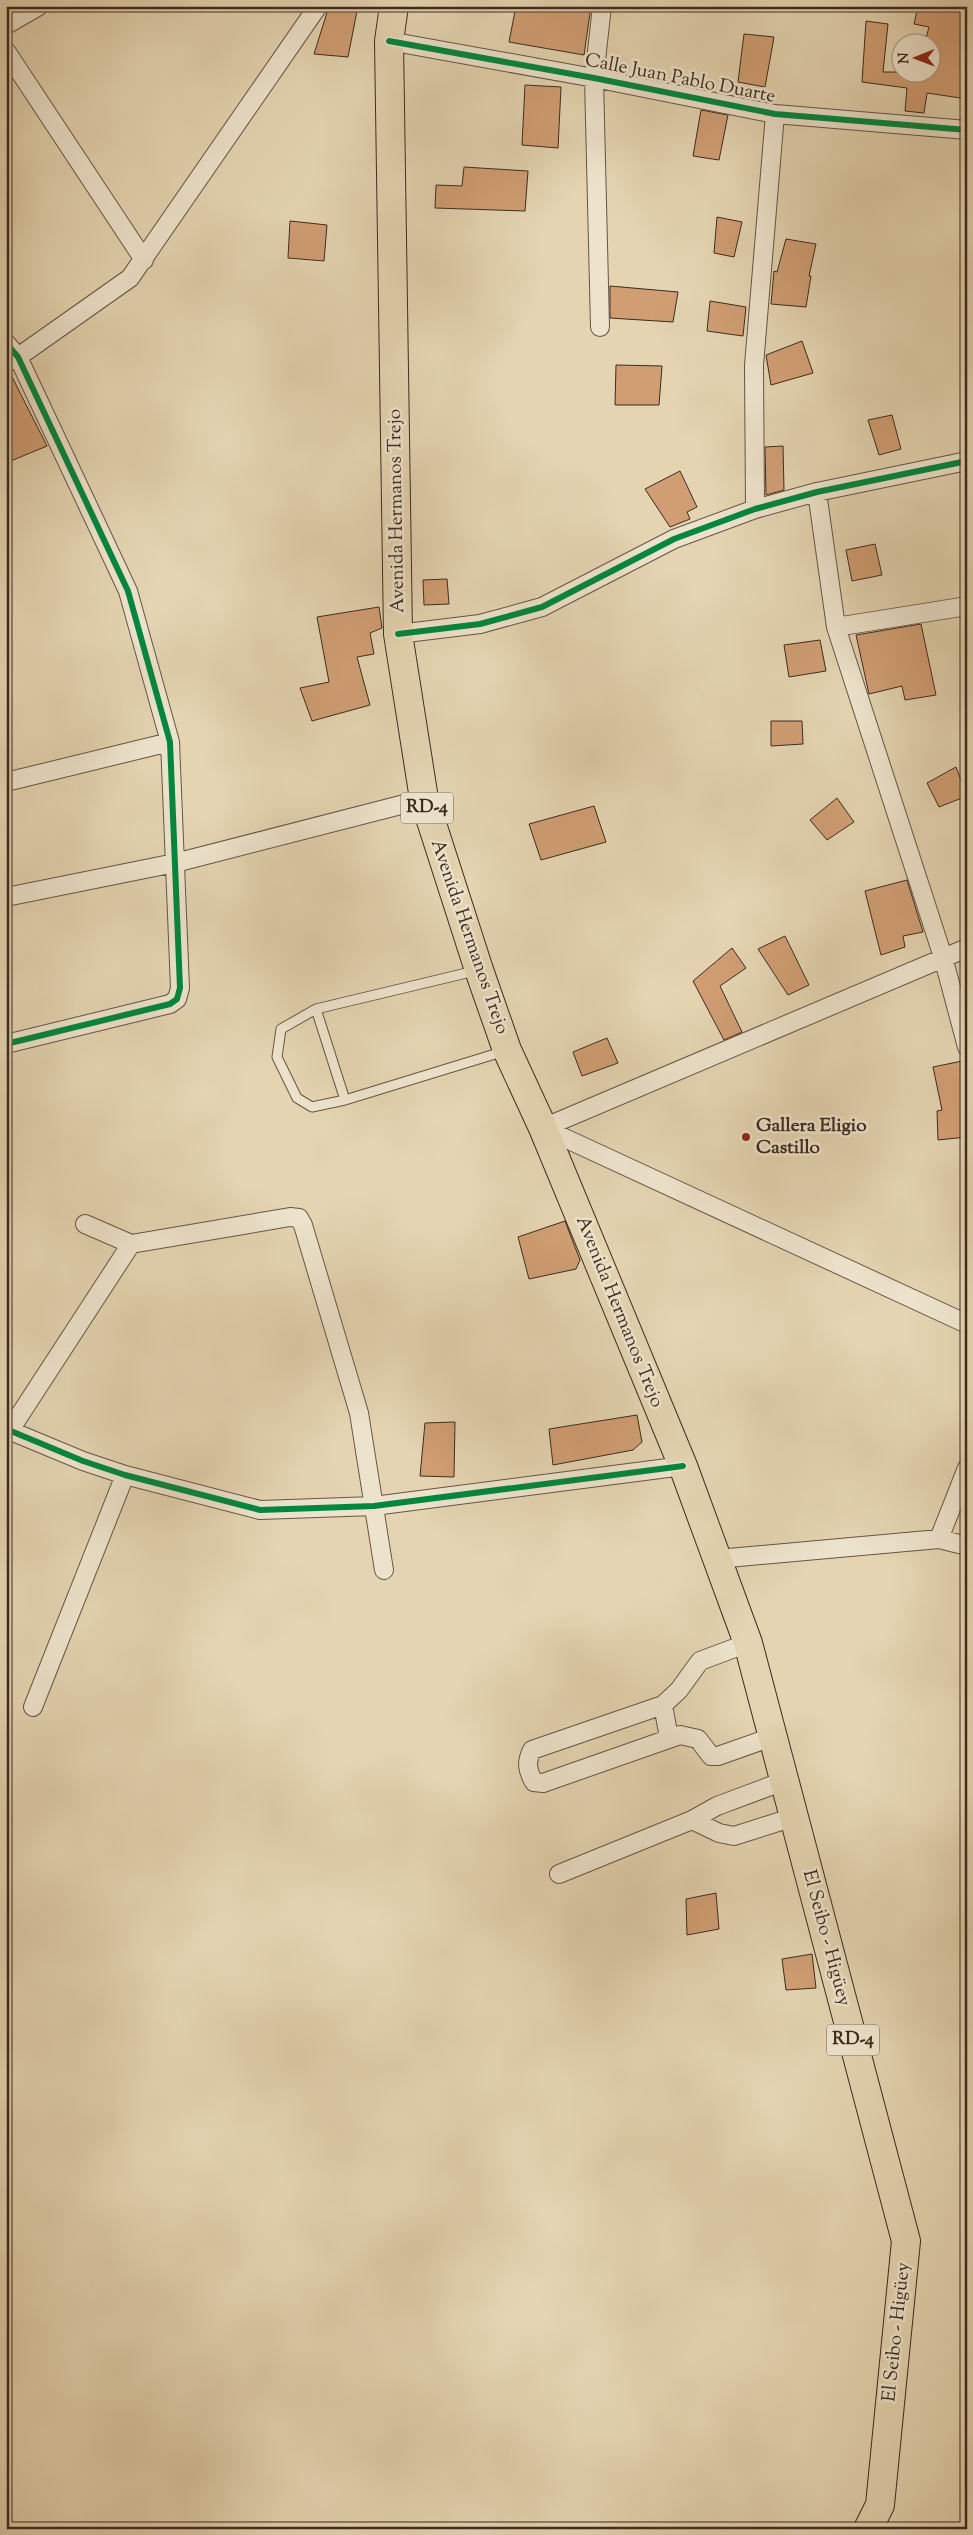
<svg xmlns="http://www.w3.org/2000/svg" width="973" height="2535" font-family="'Sorts Mill Goudy',serif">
	<rect width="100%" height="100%" fill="#e4d4b1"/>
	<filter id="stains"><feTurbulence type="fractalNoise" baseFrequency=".004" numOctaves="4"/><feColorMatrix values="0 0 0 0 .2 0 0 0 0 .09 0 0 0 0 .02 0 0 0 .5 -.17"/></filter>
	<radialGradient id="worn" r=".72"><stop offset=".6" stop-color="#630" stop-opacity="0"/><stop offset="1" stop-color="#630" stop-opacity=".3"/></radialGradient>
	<!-- building -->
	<path fill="#d19e74" stroke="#3c2b20" d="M329,6H358L348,57L314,54Z
		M516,6H591L584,55L509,42Z
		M918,6H946L967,10V99L927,93L924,113L905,111L907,88L862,82L866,21L888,24L883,72H930V42H925L929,27L914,24Z
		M744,34L774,37L765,87L738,82Z
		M525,85L561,87L558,148L522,145Z
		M701,110L728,115L719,160L693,156Z
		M464,167L528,171L525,211L435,208L436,185L462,186Z
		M717,217L742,222L734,257L714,253Z
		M290,221L327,225L324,261L288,258Z
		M786,239L816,244L809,276H811L806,307L771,304L774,271L777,272Z
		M610,286L678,292L673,322L610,318Z
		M710,301L746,307L743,336L707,331Z
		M802,341L813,373L771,385L766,355Z
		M616,365L662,366L659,405H615Z
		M6,371H9L47,446L6,463Z
		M892,415L901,449L879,455L868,420Z
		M783,446L784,490L766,495L765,447Z
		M680,471L697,507L687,512L690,519L670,527L645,489Z
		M875,544L882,575L852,581L846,550Z
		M447,579L449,604L424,605L423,580Z
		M379,607L382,628L370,633L374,654L357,657L370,705L312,721L300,688L329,682L317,617Z
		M921,624L936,695L905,700L902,686L869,694L856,635Z
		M820,640L826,671L789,677L784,645Z
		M771,721H802L803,744L771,746Z
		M956,767L967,796L939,807L927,783Z
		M837,798L854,822L827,840L810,820Z
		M594,806L606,842L541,860L529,824Z
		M907,880L923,932L903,936L905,947L881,955L865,891Z
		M785,936L809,985L788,995L758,949Z
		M732,948L746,968L720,986L742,1032L724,1040L693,981Z
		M607,1038L618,1063L582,1076L573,1052Z
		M967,1060V1137L938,1140L937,1111L942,1110L933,1067Z
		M565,1221L580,1260L576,1269L529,1279L518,1237Z
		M637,1415L642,1442L633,1450L553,1465L549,1429Z
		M455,1422L454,1477L420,1476L425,1423Z
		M716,1893L719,1929L687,1935L686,1899Z
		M812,1954L816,1988L786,1990L782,1959Z"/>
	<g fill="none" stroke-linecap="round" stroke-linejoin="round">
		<!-- service casing -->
		<g stroke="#654" stroke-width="11">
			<path id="service" d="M475,971L316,1009L281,1029L277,1057L297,1098L312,1107L345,1100L505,1051
				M316,1009L345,1100"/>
		</g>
		<!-- minor casing -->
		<g stroke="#654" stroke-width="20">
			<path id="minor" d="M6,25L39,6
				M389,41L594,78L775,114L967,130
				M6,51L144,260
				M600,327L594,78L602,6
				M6,343L18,357L128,591L170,742L180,988L177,999L170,1004L6,1044
				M9,361L18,357L130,278L318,6
				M817,492L836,627L943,957L967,1047
				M755,509L754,365L775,114
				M836,627L967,606
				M398,634L480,624L542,607L674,539L755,509L817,492L967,461
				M6,782L170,742
				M6,897L175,863L424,799
				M543,1128L967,1324
				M543,1128L967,948
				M85,1224L131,1244L290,1217L299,1218L303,1225L359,1413L384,1570
				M6,1429L83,1461L125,1475L260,1510L374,1506L683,1466
				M10,1430L131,1244
				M939,1539L967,1468
				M717,1559L939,1539L967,1546
				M748,1643L700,1661L679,1690L663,1705L532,1750C526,1762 527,1770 534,1782L543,1783L680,1735L698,1739L711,1756H718L772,1737
				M663,1705L669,1738
				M33,1707L125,1475
				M692,1820L717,1806L784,1781
				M559,1874L692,1820L719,1833L734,1836L794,1817"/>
		</g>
		<!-- primary casing -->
		<g stroke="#3c2b20" stroke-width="30">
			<path id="primary" d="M394,6L389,41L398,634L424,799L479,970L507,1050L543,1128L683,1466L748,1643L906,2241L880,2505L868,2529"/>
		</g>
		<!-- service -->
		<use href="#service" stroke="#ede3cc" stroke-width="9"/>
		<!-- minor -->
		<use href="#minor" stroke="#ede3cc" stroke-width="18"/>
		<!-- primary -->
		<use href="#primary" stroke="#e4d4b1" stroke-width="28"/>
		<!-- cycleway casing -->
		<g stroke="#ede3cc" stroke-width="9">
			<path id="cycleway" d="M389,41L594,78L775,114L967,130
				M6,343L18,357L128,591L170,742L180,988L177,999L170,1004L6,1044
				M398,634L480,624L542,607L674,539L755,509L817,492L967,461
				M6,1429L83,1461L125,1475L260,1510L374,1506L683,1466"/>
		</g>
		<!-- cycleway -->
		<use href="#cycleway" stroke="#00873e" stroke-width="6"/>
	</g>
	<!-- markers -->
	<circle fill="#8f2418" stroke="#ede3cc" stroke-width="2" cx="746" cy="1137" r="5"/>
	<g text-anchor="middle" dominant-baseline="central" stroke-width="5" stroke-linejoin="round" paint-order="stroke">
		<!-- shield labels -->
		<g fill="#ede3cc" stroke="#716254" stroke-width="1">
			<rect x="401" y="792.5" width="52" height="31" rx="4"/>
			<rect x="827" y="2024.5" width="52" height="31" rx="4"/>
		</g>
		<g font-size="18" font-weight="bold" fill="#3c2b20">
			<text x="427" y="808">RD-4</text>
			<text x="853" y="2040">RD-4</text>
		</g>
		<!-- street labels -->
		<g font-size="19" fill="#3c2b20" stroke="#ede3cc">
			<text transform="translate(680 79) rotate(11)">Calle Juan Pablo Duarte</text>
			<text transform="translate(397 511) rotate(-91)">Avenida Hermanos Trejo</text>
			<text transform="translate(469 937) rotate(71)">Avenida Hermanos Trejo</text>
			<text transform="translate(619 1312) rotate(68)">Avenida Hermanos Trejo</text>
			<text transform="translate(826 1938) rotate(75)">El Seibo - Higüey</text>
			<text transform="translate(897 2332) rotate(-84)">El Seibo - Higüey</text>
		</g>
		<!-- poi labels -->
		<g font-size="19" font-weight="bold" fill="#3c2b20" stroke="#ede3cc" text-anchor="start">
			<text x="756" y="1126">Gallera Eligio<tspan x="756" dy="22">Castillo</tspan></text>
		</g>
	</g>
	<!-- margin -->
	<rect width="973" height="2535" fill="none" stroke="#e4d4b1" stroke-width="25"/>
	<rect x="8" y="8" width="958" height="2520" fill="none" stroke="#3c2b20" stroke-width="2.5"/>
	<rect x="12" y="12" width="948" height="2510" fill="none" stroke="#3c2b20"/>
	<!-- north arrow -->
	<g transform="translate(916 58) rotate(269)"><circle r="24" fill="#ede3cc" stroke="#a69987"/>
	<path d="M0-4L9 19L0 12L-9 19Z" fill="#8f2418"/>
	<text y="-8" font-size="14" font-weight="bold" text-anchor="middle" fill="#3c2b20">N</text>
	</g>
	<rect width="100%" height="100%" filter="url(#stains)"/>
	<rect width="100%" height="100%" fill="url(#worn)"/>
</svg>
